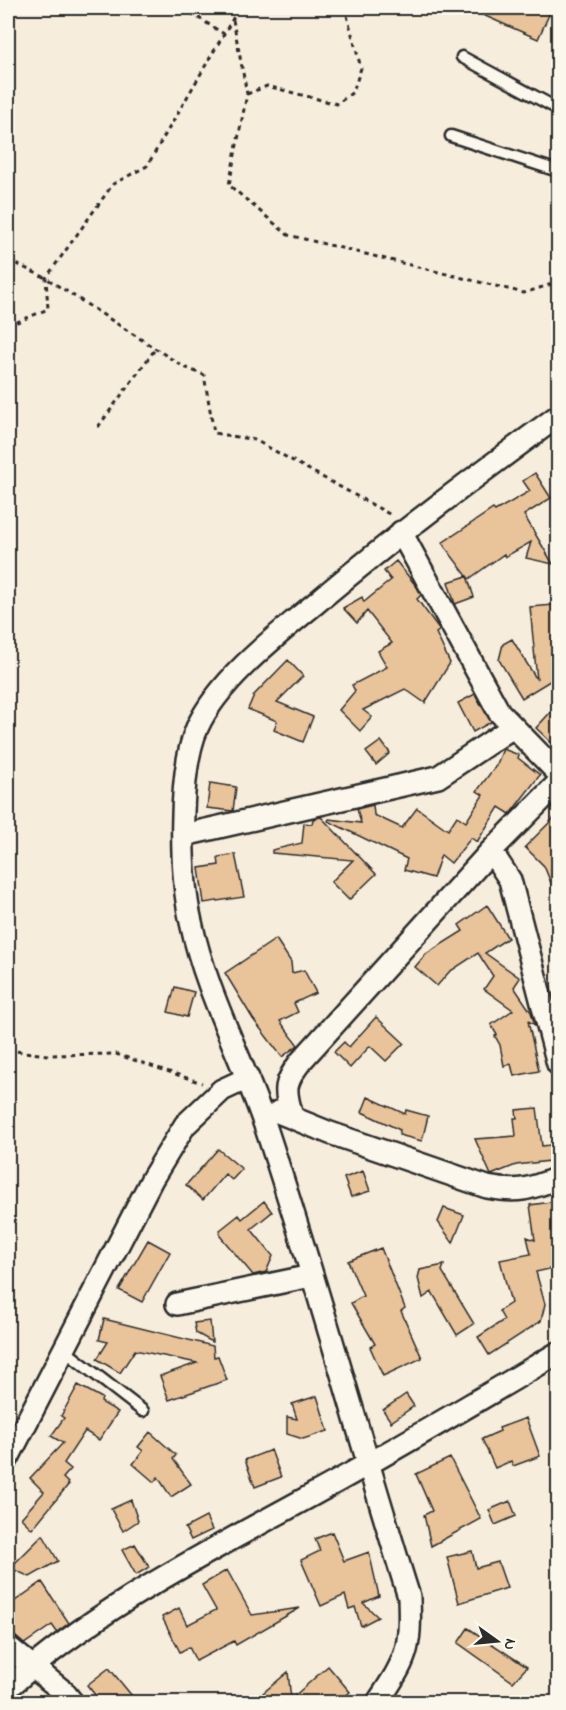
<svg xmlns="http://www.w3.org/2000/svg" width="566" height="1710" font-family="'Indie Flower',sans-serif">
	<rect width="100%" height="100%" fill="#f7eddc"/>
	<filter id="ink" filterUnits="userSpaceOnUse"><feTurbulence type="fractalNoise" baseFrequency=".0167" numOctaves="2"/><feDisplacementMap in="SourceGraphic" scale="12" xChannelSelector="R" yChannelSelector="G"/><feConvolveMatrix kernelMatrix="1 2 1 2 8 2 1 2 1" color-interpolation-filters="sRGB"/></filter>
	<g filter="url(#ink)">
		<!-- building -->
		<path fill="#e9c39a" stroke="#2b2b2b" stroke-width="1.5" d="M467,8H552L538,39Z
			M535,473L551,498L524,515L553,564L526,558L531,542L505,557L504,554L469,579L467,576L474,597L455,604L448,582L467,576L442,543L493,509L495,511L530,491L523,481Z
			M396,561L417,587L421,595L417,599L440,630L436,633L450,663L425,703L405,689L363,710L372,717L360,731L339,710L355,691L352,685L387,667L378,651L392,643L367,611L357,623L343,608L362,597L364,602L391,580L384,571Z
			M554,605L556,626H558V676L522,698L499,660L503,644L512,639L537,680L530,607Z
			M288,660L303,676L277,702L313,717L303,742L274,730L277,721L248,709L254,695Z
			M475,694L491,722L473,732L458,703Z
			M558,704V749L536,728Z
			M381,741L390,753L376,765L366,752Z
			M503,749L519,755L518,758L540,775L510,814L499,807L477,842L471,838L451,863L441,855L433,878L404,870L407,859L328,821L329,819L361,823L357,809L373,805L374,815L402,828L417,808L448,830L457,816L466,822L483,795L477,791L497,764Z
			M210,783L236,787L233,811L207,808Z
			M558,814V900L544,866L525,847Z
			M321,817L376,874L349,900L331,882L353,860L272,853V850L302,843L304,823L312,824L313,819Z
			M235,854L244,897L204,903L199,868L219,865L218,857Z
			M487,905L508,938L485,953L520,978L514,987L531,1012L535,1025L528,1021L539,1071L514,1076L511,1064L504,1066L500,1045L495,1036L497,1035L491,1025L513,1010L484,989L493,976L478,953L449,972L437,986L415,967L426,954L463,931L459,925Z
			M276,939L291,962L292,973L304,970L316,993L294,1003L298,1012L280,1021L298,1045L282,1057L253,1019L225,973Z
			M175,987L194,992L187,1017L168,1012Z
			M376,1017L404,1043L386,1061L370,1046L350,1068L334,1052L344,1042L349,1047Z
			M368,1097L405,1114L406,1110L428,1116L422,1141L399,1135L400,1130L362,1112Z
			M537,1108L542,1146L558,1144V1160L516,1165L491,1175L475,1139L516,1136L514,1118H517L516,1110Z
			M218,1149L242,1169L232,1180L225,1174L203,1200L186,1185Z
			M363,1171L370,1191L351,1197L344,1178Z
			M264,1201L272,1212L251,1229L273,1256L266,1272L253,1275L220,1236V1230L239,1215L242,1219Z
			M558,1201V1225L555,1226L558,1239V1267L536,1272L545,1304L541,1321L489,1355L478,1337L504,1320L499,1311L511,1303L500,1260L531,1254L527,1237L535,1240L530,1205Z
			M444,1208L464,1215L453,1243L438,1222Z
			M148,1240L170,1252L142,1302L119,1290Z
			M381,1248L405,1308L401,1311L422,1358L383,1376L370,1347L375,1344L351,1303L363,1296L348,1261Z
			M444,1265L442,1271L474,1324L457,1335L432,1292L423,1298L418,1278L420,1270Z
			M104,1319L213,1346L214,1357L218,1356L227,1380L169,1400L160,1376L197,1363L135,1350L120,1373L97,1359L108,1342L99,1340Z
			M210,1321L212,1342L196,1333L194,1323Z
			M78,1385L102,1398L101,1402L118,1412L99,1440L85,1431L64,1463L71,1469L63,1478L69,1484L32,1529L21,1518L44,1492L30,1478L63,1443L51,1436L64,1418L61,1416Z
			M406,1394L414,1406L391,1422L383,1410Z
			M317,1396L328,1431L303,1439L287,1434V1417L297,1419L292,1404Z
			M526,1418L540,1456L513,1466L511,1461L495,1468L482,1439L500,1431L499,1428Z
			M150,1432L176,1455L173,1459L191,1484L171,1497L158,1477L154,1482L133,1464L143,1451L138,1447Z
			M271,1450L281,1477L255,1487L245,1460Z
			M450,1458L481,1519L431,1546L424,1515L432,1511L416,1474Z
			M131,1500L138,1521L123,1531L111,1509Z
			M510,1501L516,1516L495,1525L489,1510Z
			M206,1517L212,1530L191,1540L185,1528Z
			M332,1532L344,1561L369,1552L379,1596L363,1603L378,1617L361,1626L355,1607L349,1609L345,1595L321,1606L301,1560L320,1551L315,1539Z
			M43,1535L58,1561L30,1577L10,1568Z
			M135,1544L149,1567L136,1575L122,1550Z
			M472,1551L476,1568L498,1562L507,1588L459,1603L447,1557Z
			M227,1570L252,1615L300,1608L236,1645L234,1641L196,1661L189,1647L180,1652L162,1617L179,1608L187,1625L216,1610L202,1585Z
			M42,1582L69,1623L57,1632L52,1625L24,1644L8,1630V1606Z
			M468,1628L527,1667L513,1682L458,1643Z
			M328,1666L350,1692L338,1702H266L263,1693L288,1672L291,1699Z
			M109,1668L137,1702H101L87,1685Z"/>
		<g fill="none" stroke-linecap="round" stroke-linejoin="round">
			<!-- service casing -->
			<g stroke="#2b2b2b" stroke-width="15">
				<path id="service" d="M462,57L558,109
					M451,136L558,171
					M64,1350L143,1411"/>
			</g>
			<!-- minor casing -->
			<g stroke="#2b2b2b" stroke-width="26">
				<path id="minor" d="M401,532L499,712L558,773
					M184,835L438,777L513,727
					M491,851L510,880L558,1064
					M278,1112L330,1133L487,1187C518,1193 530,1189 558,1178
					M292,1116C284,1089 284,1083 301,1061L491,851L558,783
					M177,1304L311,1276
					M8,1458L152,1179L185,1125L222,1090L248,1078
					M8,1647L64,1692L72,1702
					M8,1688C97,1607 209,1552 314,1494C397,1449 477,1401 558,1353
					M378,1702C407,1658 411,1651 409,1597C360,1442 318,1285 267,1131C244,1061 206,994 191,922C180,875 178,772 197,728C218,681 276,636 316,603C394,537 476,476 558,416"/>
			</g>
			<!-- path -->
			<path stroke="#2b2b2b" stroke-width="3" stroke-dasharray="4.5 4.5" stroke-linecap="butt" d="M183,8L224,34
				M233,20L247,94L229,185L288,235L524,293L558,282
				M247,94L267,86L337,104L353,92L361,68L345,8
				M8,260L46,278L184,367L204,375L214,433L255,440L391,515
				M8,326L48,309L46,278L113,184L147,166L239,8
				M98,427L156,348
				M8,1050L47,1055L116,1054L202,1083"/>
			<!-- service -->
			<use href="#service" stroke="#fbf7ec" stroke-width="10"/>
			<!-- minor -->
			<use href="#minor" stroke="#fbf7ec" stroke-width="21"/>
		</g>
	</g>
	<!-- margin -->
	<rect width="566" height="1710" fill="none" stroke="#fbf7ec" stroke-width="30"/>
	<rect x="15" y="15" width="536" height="1680" fill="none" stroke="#2b2b2b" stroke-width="2" filter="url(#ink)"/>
	<!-- north arrow -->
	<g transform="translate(497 1641) rotate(105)" stroke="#fbf7ec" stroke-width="4.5" paint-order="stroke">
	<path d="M0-4.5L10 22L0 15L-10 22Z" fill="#2b2b2b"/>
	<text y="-9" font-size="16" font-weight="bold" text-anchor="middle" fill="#2b2b2b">N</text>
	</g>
</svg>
